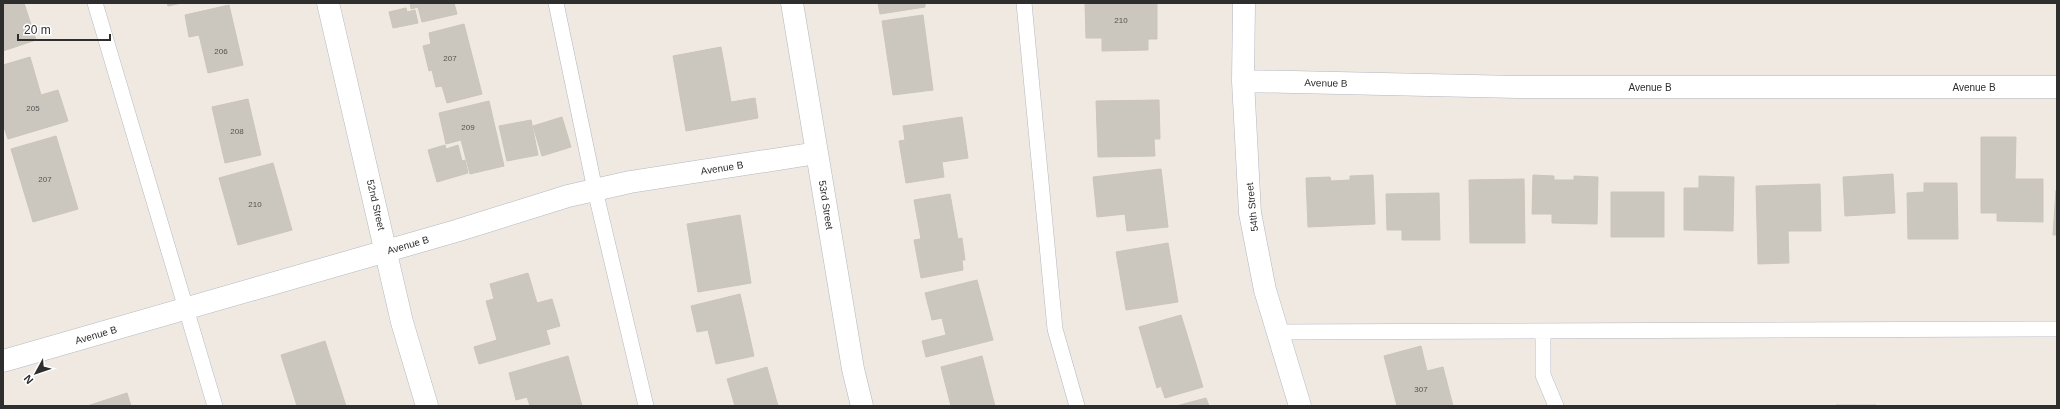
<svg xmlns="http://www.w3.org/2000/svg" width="2060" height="409" font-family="Arial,sans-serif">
	<rect width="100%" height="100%" fill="#efe9e1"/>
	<!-- building -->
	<path fill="#cbc7bf" stroke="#cbc5ba" d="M3,3H24L36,40L3,51Z
		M167,3H182L168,6Z
		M410,3H454L457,14L422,22L418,7L411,9Z
		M878,3H925V7L880,14Z
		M1085,3H1157V39H1148V50L1102,51V38H1086Z
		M229,5L243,65L208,73L199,35L189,37L185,15Z
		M406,8L407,12L415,10L418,23L393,28L389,12Z
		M923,15L933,90L893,95L882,21Z
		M464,24L482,94L447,103L442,86L436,87L432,70L429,71L423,46L431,44L429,33Z
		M721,47L731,102L755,98L758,118L686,131L673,56Z
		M30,57L41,95L58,90L68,121L8,139L3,124V65Z
		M248,99L261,155L225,163L212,107Z
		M1159,100L1160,139H1154L1155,156L1098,157L1096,101Z
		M489,101L504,166L470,174L461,140L446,144L439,113Z
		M562,117L571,147L542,156L533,126Z
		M962,117L968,158L942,162L944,177L906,183L899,141L905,140L903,126Z
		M531,120L538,155L507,161L499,126Z
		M56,136L78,209L33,222L11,149Z
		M1981,137H2016L2015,179H2043V222L1997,221V213H1981Z
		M445,145L446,149L458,145L462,161L465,160L468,173L437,182L428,150Z
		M273,163L292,230L238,245L219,178Z
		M1161,169L1168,227L1127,231L1125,214L1097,217L1093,177Z
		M1893,174L1895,213L1845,216L1843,177Z
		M1373,175L1375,224L1308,227L1306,178L1330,177L1331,181L1350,180V176Z
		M1533,175L1554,176V180H1574V176L1598,177L1597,224L1552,223V214H1532Z
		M1699,176L1734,177L1733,231L1684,230V188H1699Z
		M1524,179L1525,243H1470L1469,180Z
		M1924,183H1957L1958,239H1908L1907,193L1924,192Z
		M1820,184L1821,231H1788L1789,263L1758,264L1756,186Z
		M2056,190H2057V235H2053Z
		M1611,192H1664V237H1611Z
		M1439,193L1440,240H1402V230H1387L1386,194Z
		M950,194L958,239L962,238L965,260H962L963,270L921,278L914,240L921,239L914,200Z
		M740,215L751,283L698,292L687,224Z
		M1168,243L1178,302L1126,310L1116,252Z
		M528,273L537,303L552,299L560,326L546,330L550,344L479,364L474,347L497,340L486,301L494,299L490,284Z
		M977,280L993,340L926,357L922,341L946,335L942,318L932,320L925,293Z
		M740,294L754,356L716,364L708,330L697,332L691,306Z
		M1181,315L1203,387L1165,398L1161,386L1157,388L1139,327Z
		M325,341L346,406H297L281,355Z
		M1421,346L1427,371L1443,367L1453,406H1397L1384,356Z
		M568,356L582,406H530L527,397L516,400L509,373Z
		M982,356L995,406H951L941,367Z
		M767,367L778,406H735L727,379Z
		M127,393L131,406H87Z
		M1206,398L1209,406H1176Z
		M1836,405H1876V406H1836Z"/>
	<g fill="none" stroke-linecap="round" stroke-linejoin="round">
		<!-- lane casing -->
		<g stroke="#b4b7c1" stroke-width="16">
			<path id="lane" d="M95,3L215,406
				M556,3L595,190L646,406
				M1024,3L1055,329L1077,406
				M1543,331V375L1556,406
				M1278,332L2057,329"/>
		</g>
		<!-- street casing -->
		<g stroke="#b4b7c1" stroke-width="23">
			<path id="street" d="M328,3L402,322L427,406
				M792,3L853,369L862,406
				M1244,3L1243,81L1250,213L1265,290L1300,406
				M1243,81L1518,87H2057
				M3,361L456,231L568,196L630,182L817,153"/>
		</g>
		<!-- lane -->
		<use href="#lane" stroke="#fff" stroke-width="15"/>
		<!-- street -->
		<use href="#street" stroke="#fff" stroke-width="22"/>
	</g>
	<g text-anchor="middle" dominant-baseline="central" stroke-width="4" stroke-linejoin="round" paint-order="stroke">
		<!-- number labels -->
		<g font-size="8" fill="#555452">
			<text x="1121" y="20">210</text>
			<text x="221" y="51">206</text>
			<text x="450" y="58">207</text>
			<text x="33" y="108">205</text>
			<text x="468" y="127">209</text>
			<text x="237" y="131">208</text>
			<text x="45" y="179">207</text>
			<text x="255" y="204">210</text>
			<text x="1421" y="389">307</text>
		</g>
		<!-- street labels -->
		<g font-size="10" fill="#2e2e2e" stroke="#fff">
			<text transform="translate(1326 83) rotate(1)">Avenue B</text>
			<text x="1650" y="87">Avenue B</text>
			<text x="1974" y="87">Avenue B</text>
			<text transform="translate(722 168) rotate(-9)">Avenue B</text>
			<text transform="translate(376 205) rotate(77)">52nd Street</text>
			<text transform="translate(826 205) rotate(81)">53rd Street</text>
			<text transform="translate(1252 207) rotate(-96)">54th Street</text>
			<text transform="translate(408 245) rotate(-16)">Avenue B</text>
			<text transform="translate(96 335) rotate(-16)">Avenue B</text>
		</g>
	</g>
	<!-- border -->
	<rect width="2060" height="409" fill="none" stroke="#2e2e2e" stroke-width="8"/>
	<!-- north arrow -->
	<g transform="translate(36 373) rotate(230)" stroke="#ffffff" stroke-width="3" paint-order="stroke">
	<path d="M0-3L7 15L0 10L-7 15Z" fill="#2e2e2e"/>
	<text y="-6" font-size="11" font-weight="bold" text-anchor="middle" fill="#2e2e2e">N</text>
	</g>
	<!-- scale -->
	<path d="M18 34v6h92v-6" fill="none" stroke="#2e2e2e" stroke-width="2"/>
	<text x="24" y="34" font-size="12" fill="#2e2e2e" stroke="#ffffff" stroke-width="3" paint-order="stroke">20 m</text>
</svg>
